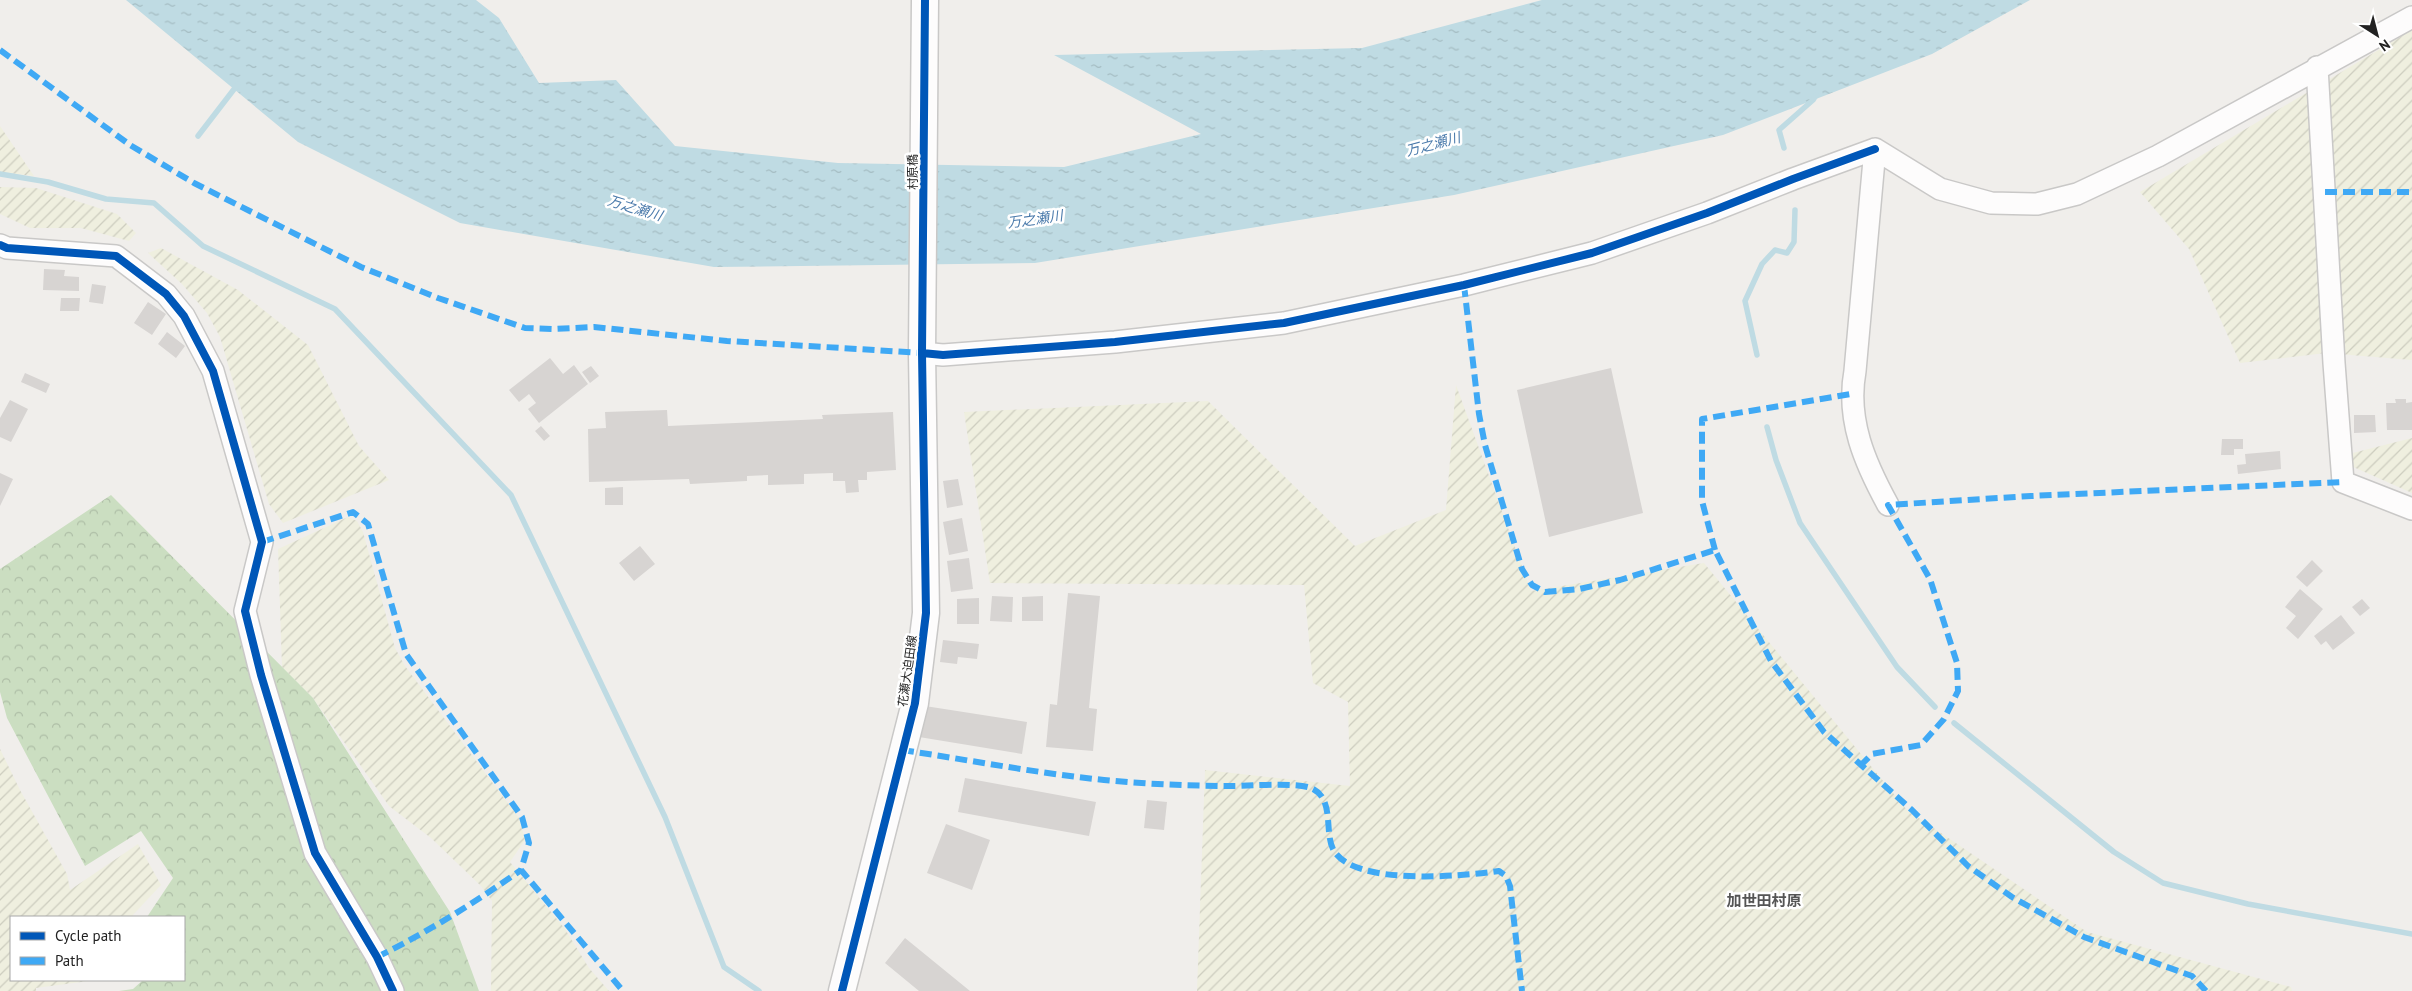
<svg xmlns="http://www.w3.org/2000/svg" width="2412" height="991" font-family="'PT Sans','Noto Sans JP',sans-serif">
	<defs>
		<pattern id="farmland-furrows" width="10" height="10" patternUnits="userSpaceOnUse" patternTransform="scale(1.25)"><rect width="10" height="10" fill="#efefdf"/><path d="M-1 1l2-2M0 10L10 0M9 11l2-2" fill="none" stroke="#cdcdbf"/></pattern>
		<pattern id="forest-crowns" width="20" height="18" patternUnits="userSpaceOnUse" patternTransform="scale(1.25)"><rect width="20" height="18" fill="#cbdec1"/><path d="M2 6a3 3 0 1 1 6 0M12 15a3 3 0 1 1 6 0" fill="none" stroke="#aebea6"/></pattern>
		<pattern id="water-ripples" width="26" height="14" patternUnits="userSpaceOnUse" patternTransform="scale(1.25)"><rect width="26" height="14" fill="#bfdbe3"/><path d="M2 4q2-2 4 0t4 0M15 11q2-2 4 0t4 0" fill="none" stroke="#a4bcc2"/></pattern>
	</defs>
	<rect width="100%" height="100%" fill="#f0eeeb"/>
	<!-- farmland -->
	<path fill="url(#farmland-furrows)" d="M2412,30V360L2326,353L2240,363L2189,249L2140,192Z
		M0,126L34,176L0,172Z
		M0,187L36,188L117,214L136,233L129,241L81,228H30L0,214Z
		M161,248L238,290L308,345L359,446L389,480L283,523L269,504L220,337L207,313L182,284L148,253Z
		M1456,385L1531,591L1704,563L1907,810L2087,932L2291,987L2292,991H1197L1205,770L1350,786L1348,702L1313,683L1304,585L990,583L964,412L1208,401L1355,546L1446,510Z
		M2412,438V493L2333,458Z
		M348,517L357,521L363,532L395,648L405,666L519,818L525,840L510,862L565,929L589,968L609,991H491L492,901L481,886L431,838L389,806L313,698L282,667L278,549Z
		M0,749L20,790L67,874L70,890L138,844L161,885L131,917H11V980H96L36,988V991H0Z"/>
	<!-- forest -->
	<path fill="url(#forest-crowns)" d="M111,495L313,698L450,912L479,991H119L133,989L143,980H184V917H147L173,878L141,831L85,866L7,718L0,692V569Z"/>
	<!-- water -->
	<path fill="url(#water-ripples)" d="M126,0H476L499,18L539,83L616,80L675,146L838,163L1064,167L1201,134L1054,55L1362,48L1542,0H2030L1932,54L1723,135L1454,195L1035,263L714,267L460,223L298,142Z"/>
	<g fill="none" stroke-linecap="round" stroke-linejoin="round">
		<!-- stream -->
		<path stroke="#bfdbe3" stroke-width="5.5" d="M198,136L238,84
			M1784,148L1779,130L1813,100L1816,95
			M0,174L48,182L106,199L154,203L203,246L335,309L511,495L665,817L724,967L759,991
			M1757,355L1745,301L1762,264L1775,250L1787,253L1794,242L1795,210
			M1767,427L1776,460L1800,523L1897,667L1935,707
			M1954,723L2114,852L2163,883L2248,904L2412,934"/>
	</g>
	<!-- building -->
	<path fill="#d7d4d2" d="M44,269L65,270L64,276L79,277V291L43,290Z
		M92,284L106,286L103,304L89,302Z
		M61,298H80L79,311H60Z
		M148,302L166,314L152,335L134,323Z
		M167,332L185,346L176,358L158,344Z
		M550,358L563,374L574,365L588,384L539,423L528,409L536,403L529,394L519,402L509,390Z
		M591,366L599,376L590,383L582,372Z
		M1611,368L1643,513L1549,537L1517,390Z
		M25,373L50,384L46,393L21,382Z
		M2395,399H2406V403L2412,402V430H2387L2386,403H2396Z
		M10,400L28,409L11,442L0,437V418Z
		M667,410L668,426L823,419L822,415L893,412L896,470L867,472V480H858L859,492L846,493L845,481H833V473L804,474V484L768,485V475L747,476V481L690,484L689,479L589,482L588,429L606,428L605,412Z
		M2354,415H2375L2376,432L2354,433Z
		M541,426L550,436L544,441L535,431Z
		M2222,439H2243V449H2234V455H2221Z
		M2280,451L2281,469L2238,474L2237,465L2246,464L2245,454Z
		M0,473L13,479L0,506Z
		M958,479L963,505L947,508L943,481Z
		M623,487V505H605V488Z
		M962,518L968,551L949,555L943,522Z
		M640,546L655,564L634,581L619,563Z
		M969,558L973,589L951,592L947,561Z
		M2312,560L2323,571L2307,587L2296,577Z
		M2300,589L2323,609L2298,639L2286,628L2296,616L2285,607Z
		M1068,593L1100,596L1089,708L1097,709L1093,751L1046,747L1050,704L1057,705Z
		M992,596L1013,597L1012,622L990,621Z
		M1043,596V621H1022V597Z
		M979,598V624H957V599Z
		M2362,599L2370,608L2360,616L2352,607Z
		M2341,615L2355,633L2333,650L2326,641L2321,645L2314,636Z
		M943,640L979,644L977,659L958,657L957,664L940,662Z
		M925,706L1027,722L1022,754L919,737Z
		M965,778L1096,802L1089,836L958,812Z
		M1147,800L1167,802L1164,830L1144,828Z
		M946,824L990,840L972,890L927,873Z
		M905,938L970,991H919L885,963Z"/>
	<g fill="none" stroke-linecap="round" stroke-linejoin="round">
		<!-- minor casing -->
		<g stroke="#c9c8c7" stroke-width="24">
			<path id="minor" d="M2317,67L2334,363L2343,482L2412,509
				M1875,149L1940,189L1991,203L2037,204L2077,194L2158,156L2412,17
				M1875,149L1855,371C1846,420 1865,463 1888,505
				M0,245L7,248L116,256L166,294L184,316L213,371L262,542L245,611L261,675L315,853L377,957L393,991
				M922,353L943,355L1115,342L1284,323L1464,285L1592,253L1707,213L1793,179L1875,149"/>
		</g>
		<!-- tertiary casing -->
		<g stroke="#c9c8c7" stroke-width="29">
			<path id="tertiary" d="M842,991L915,703L926,613L922,353L925,0"/>
		</g>
		<!-- minor -->
		<use href="#minor" stroke="#fdfcfc" stroke-width="21"/>
		<!-- tertiary -->
		<use href="#tertiary" stroke="#fdfcfc" stroke-width="26"/>
		<!-- quiet -->
		<path stroke="#3fa9f5" stroke-width="6" stroke-dasharray="12 6" stroke-linecap="butt" d="M0,50L130,145L194,183L361,267L438,298L525,328L552,329L594,327L727,341L922,353
			M2325,192H2412
			M1464,285L1479,414L1485,445L1522,569L1532,585L1545,592L1579,589L1620,580L1715,550L1771,661L1824,732L1912,810L1968,866L2012,897L2084,937L2192,976L2206,991
			M262,542L353,512L368,524L406,654L522,817L529,843L521,870L623,991
			M1715,550L1702,501V419L1851,394
			M902,750C969,760 1036,773 1104,780C1146,784 1189,786 1232,786C1251,786 1294,782 1311,788C1335,798 1324,831 1333,849C1352,887 1464,876 1499,871L1506,876L1510,886L1522,991
			M1860,766L1872,754L1921,745L1944,719L1958,691L1957,663L1930,579L1888,505L2031,496L2343,482
			M377,957C428,932 474,903 521,870"/>
		<!-- cycleway casing -->
		<g stroke="#fff" stroke-width="11">
			<path id="cycleway" d="M0,245L7,248L116,256L166,294L184,316L213,371L262,542L245,611L261,675L315,853L377,957L393,991
				M922,353L943,355L1115,342L1284,323L1464,285L1592,253L1707,213L1793,179L1875,149
				M842,991L915,703L926,613L922,353L925,0"/>
		</g>
		<!-- cycleway -->
		<use href="#cycleway" stroke="#0057b8" stroke-width="8"/>
	</g>
	<g text-anchor="middle" dominant-baseline="central" stroke-width="5" stroke-linejoin="round" paint-order="stroke">
		<!-- street labels -->
		<g font-size="12" fill="#222" stroke="#fff">
			<text transform="translate(912 172) rotate(-90)">村原橋</text>
			<text transform="translate(907 671) rotate(-82)">花瀬大迫田線</text>
		</g>
		<!-- water labels -->
		<g font-size="14" font-style="italic" fill="#4a7aab" stroke="#fff">
			<text transform="translate(1433 144) rotate(-15)">万之瀬川</text>
			<text transform="translate(635 208) rotate(17)">万之瀬川</text>
			<text transform="translate(1035 219) rotate(-8)">万之瀬川</text>
		</g>
		<!-- quarter labels -->
		<g font-size="15" font-weight="bold" fill="#555" stroke="#fff">
			<text x="1764" y="900">加世田村原</text>
		</g>
	</g>
	<!-- legend -->
	<rect x="10" y="916" width="175" height="65" fill="#ffffff" stroke="#a7a7a7"/>
	<rect x="20" y="932" width="25" height="8" fill="#0057b8" stroke="#a7a7a7"/>
	<text x="55" y="941" font-size="15" fill="#222222">Cycle path</text>
	<rect x="20" y="957" width="25" height="8" fill="#3fa9f5" stroke="#a7a7a7"/>
	<text x="55" y="966" font-size="15" fill="#222222">Path</text>
	<!-- north arrow -->
	<g transform="translate(2377 35) rotate(144)" stroke="#ffffff" stroke-width="4" paint-order="stroke">
	<path d="M0-4L9 19L0 12L-9 19Z" fill="#222222"/>
	<text y="-8" font-size="14" font-weight="bold" text-anchor="middle" fill="#222222">N</text>
	</g>
</svg>
